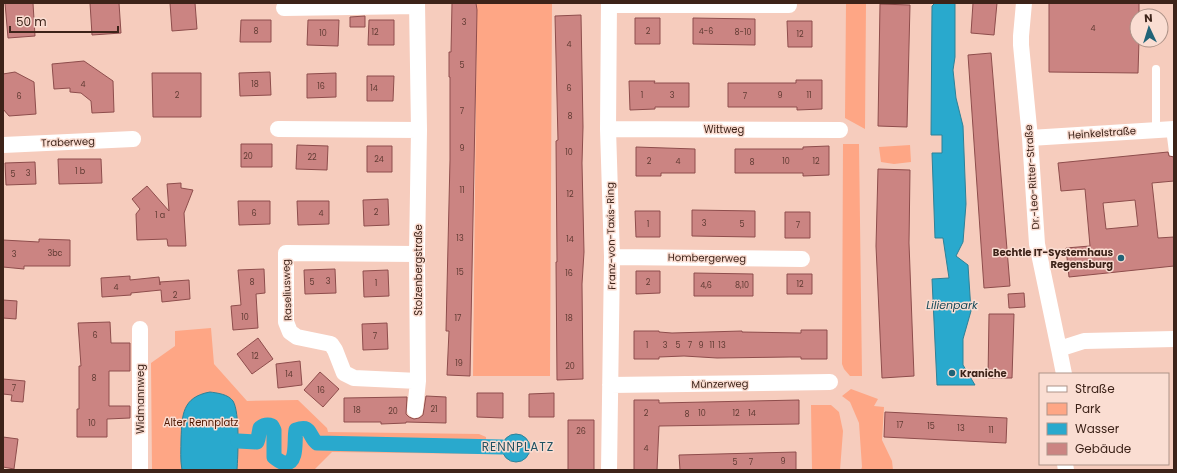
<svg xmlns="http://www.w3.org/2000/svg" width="1177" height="473" font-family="Poppins,sans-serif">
	<rect width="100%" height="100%" fill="#f6ccbd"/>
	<!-- green -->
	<path fill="#fea685" d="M477,3H552L550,376H473Z
		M846,3H866L865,129L845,118Z
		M843,144H859L862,376H850L844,369L842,364Z
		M910,145L911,162L894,164L881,162L879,147Z
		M211,328L214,364L247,401L298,400L327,428L328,432L479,434L486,437V450L485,453L479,454L332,452L314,470H152L151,363L175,346V331Z
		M851,389L878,399L874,406L884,407L882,440L892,461L893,470H861L862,467L859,423L850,402L842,396Z
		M811,405H831L839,412L843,431L840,470H812Z"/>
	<!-- water -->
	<path fill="#29a9cd" stroke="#2f8197" d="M935,3H955V57L953,70L956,98L963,126L966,204L963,242L956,256L968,265L971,311L963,339V365L975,385H937L932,279L949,278L943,238H935L932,153H942V135H931L932,6Z
		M210,392C217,393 228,394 233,401C240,412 238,456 237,470H182C180,460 181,449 181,439C182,415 182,397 210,392Z
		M502 448a14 14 0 1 1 28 0a14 14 0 1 1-28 0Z"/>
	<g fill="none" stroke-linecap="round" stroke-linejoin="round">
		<!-- canal -->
		<path stroke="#29a9cd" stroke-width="15" d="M238,441L257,442L258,439L260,428C264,425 267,424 272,426L274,430V457C278,460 281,463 286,463C298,462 294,439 296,430C312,424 308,436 317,443L502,447"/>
	</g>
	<!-- building -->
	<path fill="#cb8482" stroke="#8e4d4c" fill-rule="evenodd" d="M5,3H33L35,36L8,38Z
		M90,3H119L121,33L92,35Z
		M170,3H195L197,29L172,31Z
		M452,3H476L477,10L470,376L447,375L449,331H446L450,160V77H449V52H451Z
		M973,3H997L994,35L971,33Z
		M1049,3H1139V16H1137V40H1139L1138,73L1049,72Z
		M880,4L910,5L907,127L878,126Z
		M581,15L583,127L582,163L584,252L582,284L583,379L557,380L556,262H557L556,141L558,140L555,16Z
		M365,16V27H350V17Z
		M635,18H660V44H635Z
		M693,18L755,19V45L693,44Z
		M241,20H271V42H240Z
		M308,20H339L338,46L307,45Z
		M369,20H394V45H368Z
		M787,21H812V47H788Z
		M991,53L1010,286L984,288L968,55Z
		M84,61L113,81L114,112L92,113L91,101L81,93L70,92V88L54,89L52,64Z
		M15,72L34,82L36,114L9,116L3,109V74Z
		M270,72L271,95L240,96L239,73Z
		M152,73H201V117H153Z
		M336,73V97L307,98V74Z
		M367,76H394L393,101H367Z
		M796,80H822V109L797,110V107H728V83H796Z
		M629,81H655L654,83H689V107H655V109L630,110Z
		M241,144H272V167H241Z
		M297,145L328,146L327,170L296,169Z
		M367,146H392V172H367Z
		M829,146V175L803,176V173H735V149H803V147Z
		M636,147L695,149V173H661V176H636Z
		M1168,152L1169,156L1174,157V181L1152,183L1158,238L1174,237V266L1069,277L1066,248L1090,246L1085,189L1061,191L1058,163ZM1135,200L1138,226L1106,229L1103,203Z
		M58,159H101L102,183L59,184Z
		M35,162L36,184L6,185L5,163Z
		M878,169L910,170L909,243L914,376L882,378L876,246Z
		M181,183V188L193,190L184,213L186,246H168L167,239L137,240L136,214L140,209L132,199L147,186L169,211L167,184Z
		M388,199L389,225L364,226L363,200Z
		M238,201H270V224L239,225Z
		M297,201H329V224L298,225Z
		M692,210L755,211V237L692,236Z
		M635,211H660V237H636Z
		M785,212H810V238H785Z
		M39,239L70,240V266H24V269L3,267V240L39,242Z
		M264,269L265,293L256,294L258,328L233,330L231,306L241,305L238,270Z
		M335,269L336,293L305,294L304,270Z
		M388,270L389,296L364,297L363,271Z
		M636,271H660V293L636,294Z
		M694,273L753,274V296H694Z
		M787,274H812V294H787Z
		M130,276V280L159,277L160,285V282L189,280L190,299L162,302L161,290L131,293V295L102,297L101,278Z
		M1024,293L1025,307L1009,308L1008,294Z
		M3,300L17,301L16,319L3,318Z
		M989,314H1014L1012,378H988Z
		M110,322L111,343H130V371H109V406H130V418L107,419V437H77V409H79V366H81L78,323Z
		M387,323L388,349L363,350L362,324Z
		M801,330H827V359H801V357H790L717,358L684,356L659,357V359H634V331H659V332L672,333L742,331V332L801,333Z
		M258,338L273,359L252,374L237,354Z
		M300,361L302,385L278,388L276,364Z
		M320,372L339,389L323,407L304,390Z
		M3,379L25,381L23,402L11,401L12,395L3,394Z
		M477,393H503V418L477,417Z
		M554,393V417H529V394Z
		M426,396L446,397V423L406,422V423L381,424V422H344V398L407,397L406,414L409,417L414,419L419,418L423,415Z
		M634,400H659V403L799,400V424L659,426L657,470H634Z
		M885,412L1007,418L1006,443L884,437Z
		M568,420H594V470H568Z
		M3,437L18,439L14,469L3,467Z
		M796,452V470H680L679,455Z"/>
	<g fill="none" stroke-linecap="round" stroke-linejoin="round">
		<!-- service -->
		<path stroke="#fff" stroke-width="8" d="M1156,69V130
			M1170,129L1173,152"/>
		<!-- minor -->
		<path stroke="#fff" stroke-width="16" d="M609,3L608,129L612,257L609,470
			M1024,3L1021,36V45L1030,138L1037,244L1059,349L1084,341L1174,339
			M609,5H789
			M284,8L417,6
			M278,129L419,130
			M608,129L840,130
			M1030,138L1174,129
			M3,145L133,139
			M417,254L286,253V322L290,332L297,337L331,344L335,350L344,373L354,378L418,381
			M612,257L802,259
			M1059,349L1064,374
			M610,385L830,382
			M415,410L418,381L417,254L419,130L417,3
			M1065,464L1066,470
			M140,470V329"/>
	</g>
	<!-- markers -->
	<g fill="#216377" stroke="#faddd2" stroke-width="1.5">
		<circle cx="1121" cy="258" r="4"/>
		<circle cx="952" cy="373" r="4"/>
	</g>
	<g text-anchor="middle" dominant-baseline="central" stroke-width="3" stroke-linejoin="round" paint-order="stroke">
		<!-- number labels -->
		<g font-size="8" fill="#603b33">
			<text x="464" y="22">3</text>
			<text x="1093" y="28">4</text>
			<text x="256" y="31">8</text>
			<text x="648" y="31">2</text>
			<text x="706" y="31">4-6</text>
			<text x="375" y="32">12</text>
			<text x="743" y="32">8-10</text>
			<text x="323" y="33">10</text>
			<text x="800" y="34">12</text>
			<text x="569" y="44">4</text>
			<text x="462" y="65">5</text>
			<text x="83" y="84">4</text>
			<text x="255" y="84">18</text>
			<text x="321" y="86">16</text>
			<text x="374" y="88">14</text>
			<text x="569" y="88">6</text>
			<text x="177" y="95">2</text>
			<text x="642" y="95">1</text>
			<text x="672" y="95">3</text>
			<text x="780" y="95">9</text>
			<text x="809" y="95">11</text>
			<text x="19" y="96">6</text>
			<text x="745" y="96">7</text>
			<text x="462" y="111">7</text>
			<text x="570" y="116">8</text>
			<text x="462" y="148">9</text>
			<text x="569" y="152">10</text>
			<text x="248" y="156">20</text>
			<text x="312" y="157">22</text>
			<text x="379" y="159">24</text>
			<text x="649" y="161">2</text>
			<text x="678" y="161">4</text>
			<text x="786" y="161">10</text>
			<text x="816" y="161">12</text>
			<text x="752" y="162">8</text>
			<text x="80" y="171">1 b</text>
			<text x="28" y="173">3</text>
			<text x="13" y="174">5</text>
			<text x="462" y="190">11</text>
			<text x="570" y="194">12</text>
			<text x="376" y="212">2</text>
			<text x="254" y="213">6</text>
			<text x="321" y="213">4</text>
			<text x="160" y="215">1 a</text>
			<text x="704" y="223">3</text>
			<text x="648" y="224">1</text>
			<text x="742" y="224">5</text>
			<text x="798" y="225">7</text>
			<text x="460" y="238">13</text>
			<text x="570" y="239">14</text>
			<text x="55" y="253">3bc</text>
			<text x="14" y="254">3</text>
			<text x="460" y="272">15</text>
			<text x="569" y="273">16</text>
			<text x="328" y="281">3</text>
			<text x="252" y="282">8</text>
			<text x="312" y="282">5</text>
			<text x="648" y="282">2</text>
			<text x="376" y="283">1</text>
			<text x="800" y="284">12</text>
			<text x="706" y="285">4,6</text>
			<text x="742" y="285">8,10</text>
			<text x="116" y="287">4</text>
			<text x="175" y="295">2</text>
			<text x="245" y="317">10</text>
			<text x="458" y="318">17</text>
			<text x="569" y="318">18</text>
			<text x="95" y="335">6</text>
			<text x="375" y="336">7</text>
			<text x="647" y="345">1</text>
			<text x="665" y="345">3</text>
			<text x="678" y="345">5</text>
			<text x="690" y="345">7</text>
			<text x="701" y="345">9</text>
			<text x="712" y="345">11</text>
			<text x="722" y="345">13</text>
			<text x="255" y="356">12</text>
			<text x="459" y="363">19</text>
			<text x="570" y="366">20</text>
			<text x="289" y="374">14</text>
			<text x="94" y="378">8</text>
			<text x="14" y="388">7</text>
			<text x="321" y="390">16</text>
			<text x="434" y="409">21</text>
			<text x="357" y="410">18</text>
			<text x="393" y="411">20</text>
			<text x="646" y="413">2</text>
			<text x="702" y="413">10</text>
			<text x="736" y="413">12</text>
			<text x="752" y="413">14</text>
			<text x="687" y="414">8</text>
			<text x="92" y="423">10</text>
			<text x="900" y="425">17</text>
			<text x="931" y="426">15</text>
			<text x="961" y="428">13</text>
			<text x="991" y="430">11</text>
			<text x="581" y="431">26</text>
			<text x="646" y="448">4</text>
			<text x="783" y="461">9</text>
			<text x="735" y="462">5</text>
			<text x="751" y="462">7</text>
		</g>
		<!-- street labels -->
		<g font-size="10" fill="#3d2319" stroke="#faddd2">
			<text x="724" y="129">Wittweg</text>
			<text transform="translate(1102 133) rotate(-4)">Heinkelstraße</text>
			<text transform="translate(68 142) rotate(-2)">Traberweg</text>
			<text transform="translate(1032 177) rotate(-94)">Dr.-Leo-Ritter-Straße</text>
			<text transform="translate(611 236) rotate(-91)">Franz-von-Taxis-Ring</text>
			<text transform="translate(707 258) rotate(1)">Hombergerweg</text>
			<text transform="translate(418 270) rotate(-90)">Stolzenbergstraße</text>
			<text transform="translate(287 290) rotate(-92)">Raseliusweg</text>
			<text transform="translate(720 384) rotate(-1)">Münzerweg</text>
			<text transform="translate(140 399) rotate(-90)">Widmannweg</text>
		</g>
		<!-- poi labels -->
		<g font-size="10" font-weight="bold" fill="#3d2319" stroke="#faddd2" text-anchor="end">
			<text x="1113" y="252">Bechtle IT-Systemhaus<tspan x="1113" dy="12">Regensburg</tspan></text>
			<text x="960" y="373" text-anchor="start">Kraniche</text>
		</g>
		<!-- park labels -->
		<g font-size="10" fill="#4d1701" stroke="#faddd2">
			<text x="201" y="422">Alter Rennplatz</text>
		</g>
		<!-- water labels -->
		<g font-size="11" font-style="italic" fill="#154857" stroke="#faddd2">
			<text x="952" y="305">Lilienpark</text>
		</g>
		<!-- quarter labels -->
		<g font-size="12" letter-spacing="1" fill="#1f5262" stroke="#faddd2">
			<text x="518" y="446">RENNPLATZ</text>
		</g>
	</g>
	<!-- border -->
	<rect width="1177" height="473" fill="none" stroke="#3d2319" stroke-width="8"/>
	<!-- legend -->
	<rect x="1039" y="373" width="130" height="92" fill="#faddd2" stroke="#ae9388"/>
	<rect x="1047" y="386" width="20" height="6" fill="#ffffff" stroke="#ae9388"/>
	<text x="1075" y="393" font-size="12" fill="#3d2319">Straße</text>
	<rect x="1047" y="403" width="20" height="12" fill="#fea685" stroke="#ae9388"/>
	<text x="1075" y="413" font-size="12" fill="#3d2319">Park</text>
	<rect x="1047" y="423" width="20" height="12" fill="#29a9cd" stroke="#ae9388"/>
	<text x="1075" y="433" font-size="12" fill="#3d2319">Wasser</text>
	<rect x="1047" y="443" width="20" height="12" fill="#cb8482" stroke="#ae9388"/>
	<text x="1075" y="453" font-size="12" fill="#3d2319">Gebäude</text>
	<!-- north arrow -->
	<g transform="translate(1149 28) rotate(356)"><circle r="19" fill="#faddd2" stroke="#ae9388"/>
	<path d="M0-3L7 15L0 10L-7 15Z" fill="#216377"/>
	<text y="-6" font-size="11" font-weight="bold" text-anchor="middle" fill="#3d2319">N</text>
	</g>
	<!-- scale -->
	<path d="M10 26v6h108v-6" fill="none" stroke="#3d2319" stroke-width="2"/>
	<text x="16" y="26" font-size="12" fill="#3d2319" stroke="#faddd2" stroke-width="3" paint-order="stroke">50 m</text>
</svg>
